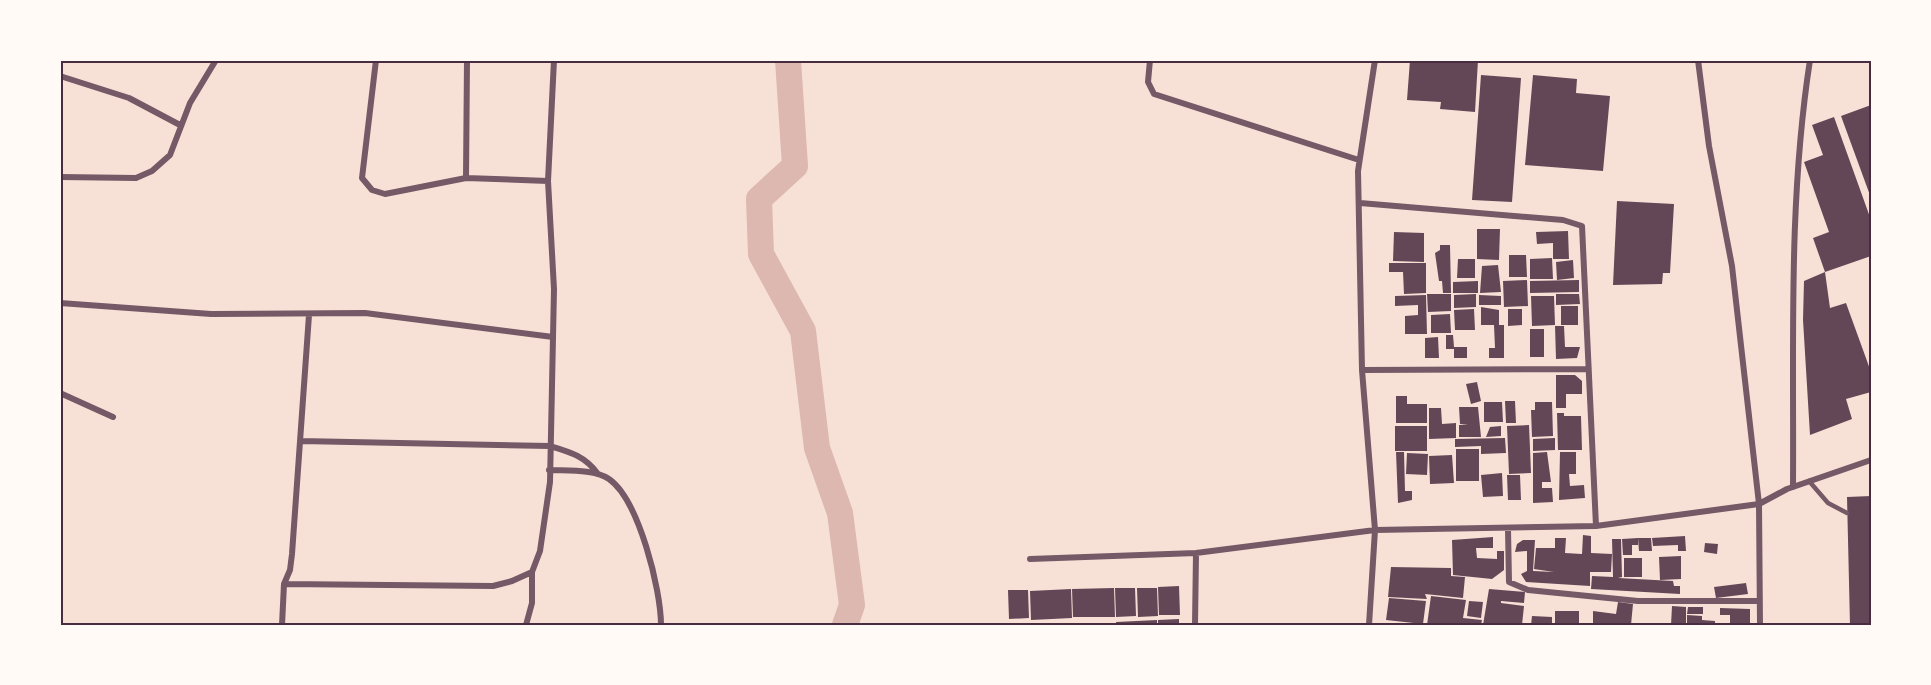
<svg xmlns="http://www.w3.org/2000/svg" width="1931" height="685" font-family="'Space Grotesk',sans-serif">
	<rect width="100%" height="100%" fill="#f7e1d7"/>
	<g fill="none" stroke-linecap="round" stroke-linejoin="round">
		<!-- river -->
		<path stroke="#dcb8b0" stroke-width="26" d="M788,60L795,166L759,199L761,254L803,331L817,448L840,513L852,605L845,625"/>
	</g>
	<!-- building -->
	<path fill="#644757" d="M1410,60H1478L1475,112L1440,109L1441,102L1407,100Z
		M1481,75L1521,78L1512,202L1472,200Z
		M1533,75L1577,79L1576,93L1610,96L1603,171L1525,165Z
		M1871,105V198L1841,116Z
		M1834,117L1871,220V256L1825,272L1813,238L1829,232L1804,162L1823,155L1812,125Z
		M1617,201L1674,204L1670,273H1663L1662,284L1613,285Z
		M1477,229H1500L1499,260L1477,259Z
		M1568,231L1569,259H1553V243L1537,244L1536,232Z
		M1394,232L1424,233V262L1393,261Z
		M1440,245H1450L1451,293H1443L1442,281H1439L1435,253L1440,250Z
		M1509,255H1526L1527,277H1509Z
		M1552,258L1553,279H1530V259Z
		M1458,259H1475V278H1457Z
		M1573,260L1574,278L1557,280L1556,262Z
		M1389,263H1426V293L1404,294L1403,272H1389Z
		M1498,265L1501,292L1480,293L1482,266Z
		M1825,272L1830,308L1846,303L1871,372V392L1846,399L1852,419L1810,435L1803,320L1804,281Z
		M1527,280L1528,306L1504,307L1503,281Z
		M1579,280V292L1530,293V281Z
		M1478,281V293H1453V282Z
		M1427,294H1451V311L1428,312Z
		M1476,294V307L1454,308V295Z
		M1556,294H1579L1580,304L1556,305Z
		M1426,295L1427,334H1405V316L1418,315V305L1395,306V296Z
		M1479,295L1501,296V305H1479Z
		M1531,296H1554L1555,325L1532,326Z
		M1561,306H1578V325H1561Z
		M1481,307L1499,310V325H1504V358H1489V348H1495L1494,325H1481Z
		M1474,309L1475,330H1455L1454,310Z
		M1508,309H1522V325L1508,326Z
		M1450,314L1451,333H1431V315Z
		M1555,326H1564L1565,347H1580L1577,358L1556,359Z
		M1530,329H1544V357H1530Z
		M1446,335H1453L1454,347H1467V358H1454V349H1446Z
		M1438,337L1439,358H1425V338Z
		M1556,375H1575L1582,381V394H1566V408H1556Z
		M1477,382L1481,401L1471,404L1466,384Z
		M1396,396H1407V404H1427V423H1396Z
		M1505,401H1515L1516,423H1506Z
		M1484,402H1502L1503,422H1484Z
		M1535,402H1552L1553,436L1532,437L1531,410H1535Z
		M1459,407H1478L1481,437H1459V425H1468L1460,424Z
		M1429,408H1441L1442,424L1456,423V438L1429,439Z
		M1557,413H1564V416H1581L1582,450H1558Z
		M1529,425L1531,473L1509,474L1507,426Z
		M1395,426H1427V451H1395Z
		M1501,426V436L1486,437L1490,427Z
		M1505,438L1506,453L1481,454V446L1455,447V439Z
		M1555,438V450L1533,451V439Z
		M1456,449H1479V481H1456Z
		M1396,452H1404L1405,491H1412V500L1398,503Z
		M1547,452L1551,482H1542V488H1552L1553,502L1533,503V453Z
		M1560,452H1576V474H1569L1570,486L1584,485L1585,498L1559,500Z
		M1407,453L1428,454L1427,475L1406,474Z
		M1452,455L1454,483L1430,484L1429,456Z
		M1502,473L1503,496L1483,497L1481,475Z
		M1507,475H1520L1521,500H1508Z
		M1871,496V625H1850L1847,497Z
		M1583,535L1591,536V553L1612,554L1611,572H1590V586L1526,582L1521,574L1527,571V551L1515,552L1517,544L1523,540H1535L1533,571L1554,572L1534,569L1536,548H1555V538H1566L1565,553L1582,554Z
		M1685,536L1686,551H1678V545L1653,546L1652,538Z
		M1493,537V548H1476L1477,558L1497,559V551H1504V570L1492,579L1453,575L1452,540Z
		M1638,538H1651L1652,551H1639Z
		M1638,538V545H1632V555H1623L1622,539Z
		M1612,539H1621L1622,577L1618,578L1673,581L1674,586H1680V594L1591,589L1592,576L1613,577Z
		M1705,543L1718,544L1717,554L1704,552Z
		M1681,556V579L1660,580L1659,557Z
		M1624,558H1642V577H1624Z
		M1391,567L1451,568V576L1465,577L1463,598L1425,594L1427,599L1388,597Z
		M1746,583L1748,594L1716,598L1714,587Z
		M1179,586L1180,615H1159L1158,587Z
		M1114,588L1115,617H1073L1072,589Z
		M1115,588H1135L1136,616L1116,617Z
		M1137,588H1157L1158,616L1138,617Z
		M1071,589L1072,618L1031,620L1030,591Z
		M1489,589L1525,592L1524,603L1501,601V603L1524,606L1522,625H1483Z
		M1008,590H1028L1029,618L1009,619Z
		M1431,596L1466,600L1463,618L1482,620L1481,625H1427Z
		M1389,598L1426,601L1423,624L1386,620Z
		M1469,601L1483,602L1481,618L1467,616Z
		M1618,602L1633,604L1631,625H1593V611L1616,614Z
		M1672,606L1686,607V625H1671Z
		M1688,607H1703V614H1687Z
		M1720,608L1750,609V625H1730V615H1720Z
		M1555,611H1579V625H1555Z
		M1687,615L1702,616V620L1715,621V625H1687Z
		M1532,616L1552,617V625H1531Z
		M1179,619V625H1158V620Z
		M1157,620V625H1116V622Z"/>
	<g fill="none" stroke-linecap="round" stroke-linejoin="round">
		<!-- service -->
		<path stroke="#755966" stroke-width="4.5" d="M1809,481L1828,503L1847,513"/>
		<!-- minor -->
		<path stroke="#755966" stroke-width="6" d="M376,60L362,178L372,190L385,194L466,178L548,181L554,60
			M1150,60L1148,82L1154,94L1359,160
			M1698,60L1709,146L1732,266L1759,504L1760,625
			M60,76L129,98L180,125
			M60,177L136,178L152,171L170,155L190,103L216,60
			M466,178L467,60
			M1360,203L1563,220L1582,226L1596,526
			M60,303L211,314L365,313L553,337
			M1362,370L1588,369
			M60,393L113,417
			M301,441L550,446C570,452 585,456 598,474
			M549,470C567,471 594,469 609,479C639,500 661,590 661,625
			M1793,487C1794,344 1788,202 1810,60
			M1508,529L1509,582L1528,590L1638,601H1759
			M1030,559L1196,553L1375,530L1596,526L1759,504L1787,489L1871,460
			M284,584L493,586L512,581L532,572
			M282,625L284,584L290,570L292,554L309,315
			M526,625L532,603V572L540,551L550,482L554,289L548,181
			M1195,625L1196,553
			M1369,625L1375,530L1362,370L1358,171L1375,60"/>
	</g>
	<!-- border -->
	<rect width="1931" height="685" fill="none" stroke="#fffaf5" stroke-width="123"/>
	<rect x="62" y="62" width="1808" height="562" fill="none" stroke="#4a2c40" stroke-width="2"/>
</svg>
